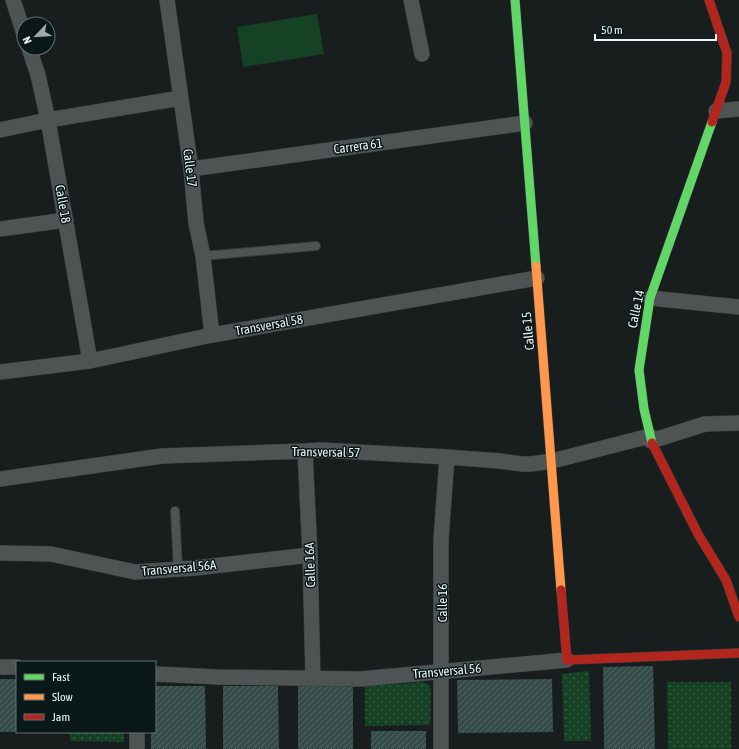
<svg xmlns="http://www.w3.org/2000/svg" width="739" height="749" font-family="'Asap Condensed',sans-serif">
	<defs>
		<pattern id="green-dots" width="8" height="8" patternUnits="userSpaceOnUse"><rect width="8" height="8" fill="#154124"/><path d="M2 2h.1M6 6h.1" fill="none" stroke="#375d44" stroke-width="1.8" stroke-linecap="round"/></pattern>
		<pattern id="building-hatch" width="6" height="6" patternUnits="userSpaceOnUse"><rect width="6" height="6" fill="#354b47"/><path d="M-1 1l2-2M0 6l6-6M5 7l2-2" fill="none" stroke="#526662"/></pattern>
	</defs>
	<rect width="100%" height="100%" fill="#181e1e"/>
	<!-- green -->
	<path fill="url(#green-dots)" d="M589,671L591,741H564L562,674Z
		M423,682L429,685L431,690L430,725L365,726V686Z
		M667,682H731V749H668Z
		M70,732H124V742L70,741Z"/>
	<!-- pitch -->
	<path fill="#154124" d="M317,14L324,54L243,67L237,27Z"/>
	<!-- building -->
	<path fill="url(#building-hatch)" d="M653,666L655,749H604L603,667Z
		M0,679H17V732H0Z
		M552,679L553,732L458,733L457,680Z
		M155,686H205L206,749H151V732H155Z
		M223,686H278L279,749H223Z
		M298,686H353V749H298Z
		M371,731H426V749H371Z"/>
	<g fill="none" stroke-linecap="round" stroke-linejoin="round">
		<!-- lane casing -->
		<g stroke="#363b3b" stroke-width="10">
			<path id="lane" d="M203,256L316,246
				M175,511L178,569"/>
		</g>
		<!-- street casing -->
		<g stroke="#363b3b" stroke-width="16">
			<path id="street" d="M13,0L24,34
				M167,0L191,169L196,223L203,256L212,335
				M411,0L422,54
				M29,48L38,75L48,120L90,361
				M716,111L739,109
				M0,130L48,120L181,98
				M191,169L525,123
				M0,229L66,220
				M650,298L739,307
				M0,372L90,361L212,335L537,278
				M651,441L705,424L739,423
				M305,451L310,555L313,679
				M0,479L162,456L305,451L322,450L447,457L500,461L522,464H531L552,461L650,436
				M0,553L51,554L135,572L195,568L310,555
				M0,667H17
				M155,674L218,677L360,679L567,660
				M137,732V749
				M441,749V540L447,457"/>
		</g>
		<!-- fast casing -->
		<g stroke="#363b3b" stroke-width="10">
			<path id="fast" d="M515,0L536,266
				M652,443L644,409L639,370L650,298L712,122"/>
		</g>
		<!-- slow casing -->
		<g stroke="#363b3b" stroke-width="10">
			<path id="slow" d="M536,266L561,590"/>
		</g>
		<!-- jam casing -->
		<g stroke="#363b3b" stroke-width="10">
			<path id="jam" d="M709,0L727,53L726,82L712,122
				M652,443L698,534L726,580L739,617
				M561,590L567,660L739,653"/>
		</g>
		<!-- lane -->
		<use href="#lane" stroke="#4e5354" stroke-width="8"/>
		<!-- street -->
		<use href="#street" stroke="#4e5354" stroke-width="15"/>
		<!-- fast -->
		<use href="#fast" stroke="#63d668" stroke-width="9"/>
		<!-- slow -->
		<use href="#slow" stroke="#ff974d" stroke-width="9"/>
		<!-- jam -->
		<use href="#jam" stroke="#b3261e" stroke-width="9"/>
	</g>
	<g text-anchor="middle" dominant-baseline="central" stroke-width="3" stroke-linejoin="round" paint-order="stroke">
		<!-- street labels -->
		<g font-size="13" fill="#ecf4f5" stroke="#0b1818">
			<text transform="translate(358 146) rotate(-8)">Carrera 61</text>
			<text transform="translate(190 168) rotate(83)">Calle 17</text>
			<text transform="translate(63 204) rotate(80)">Calle 18</text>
			<text transform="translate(636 309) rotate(-78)">Calle 14</text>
			<text transform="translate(269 325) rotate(-10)">Transversal 58</text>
			<text transform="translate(528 331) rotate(-95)">Calle 15</text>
			<text transform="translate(326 452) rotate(1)">Transversal 57</text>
			<text transform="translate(310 565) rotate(-92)">Calle 16A</text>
			<text transform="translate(179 568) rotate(-5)">Transversal 56A</text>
			<text transform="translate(442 603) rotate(-90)">Calle 16</text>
			<text transform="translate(447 671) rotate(-5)">Transversal 56</text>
		</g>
	</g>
	<!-- legend -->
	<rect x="16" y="661" width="140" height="72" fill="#0b1818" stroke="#657070"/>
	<rect x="24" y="674" width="20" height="6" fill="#63d668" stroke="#657070"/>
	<text x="52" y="681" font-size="12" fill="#ecf4f5">Fast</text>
	<rect x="24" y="694" width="20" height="6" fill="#ff974d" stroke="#657070"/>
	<text x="52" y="701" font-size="12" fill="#ecf4f5">Slow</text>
	<rect x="24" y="714" width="20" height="6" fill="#b3261e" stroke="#657070"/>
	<text x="52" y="721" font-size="12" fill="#ecf4f5">Jam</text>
	<!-- north arrow -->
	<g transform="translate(36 36) rotate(245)"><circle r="19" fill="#0b1818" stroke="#657070"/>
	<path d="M0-3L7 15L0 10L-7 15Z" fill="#a2a9aa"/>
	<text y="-6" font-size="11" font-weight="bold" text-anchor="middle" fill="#ecf4f5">N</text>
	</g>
	<!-- scale -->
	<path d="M595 34v6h121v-6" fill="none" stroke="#ecf4f5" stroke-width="2"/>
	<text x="601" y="34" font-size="12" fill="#ecf4f5" stroke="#0b1818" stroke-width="3" paint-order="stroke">50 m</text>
</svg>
